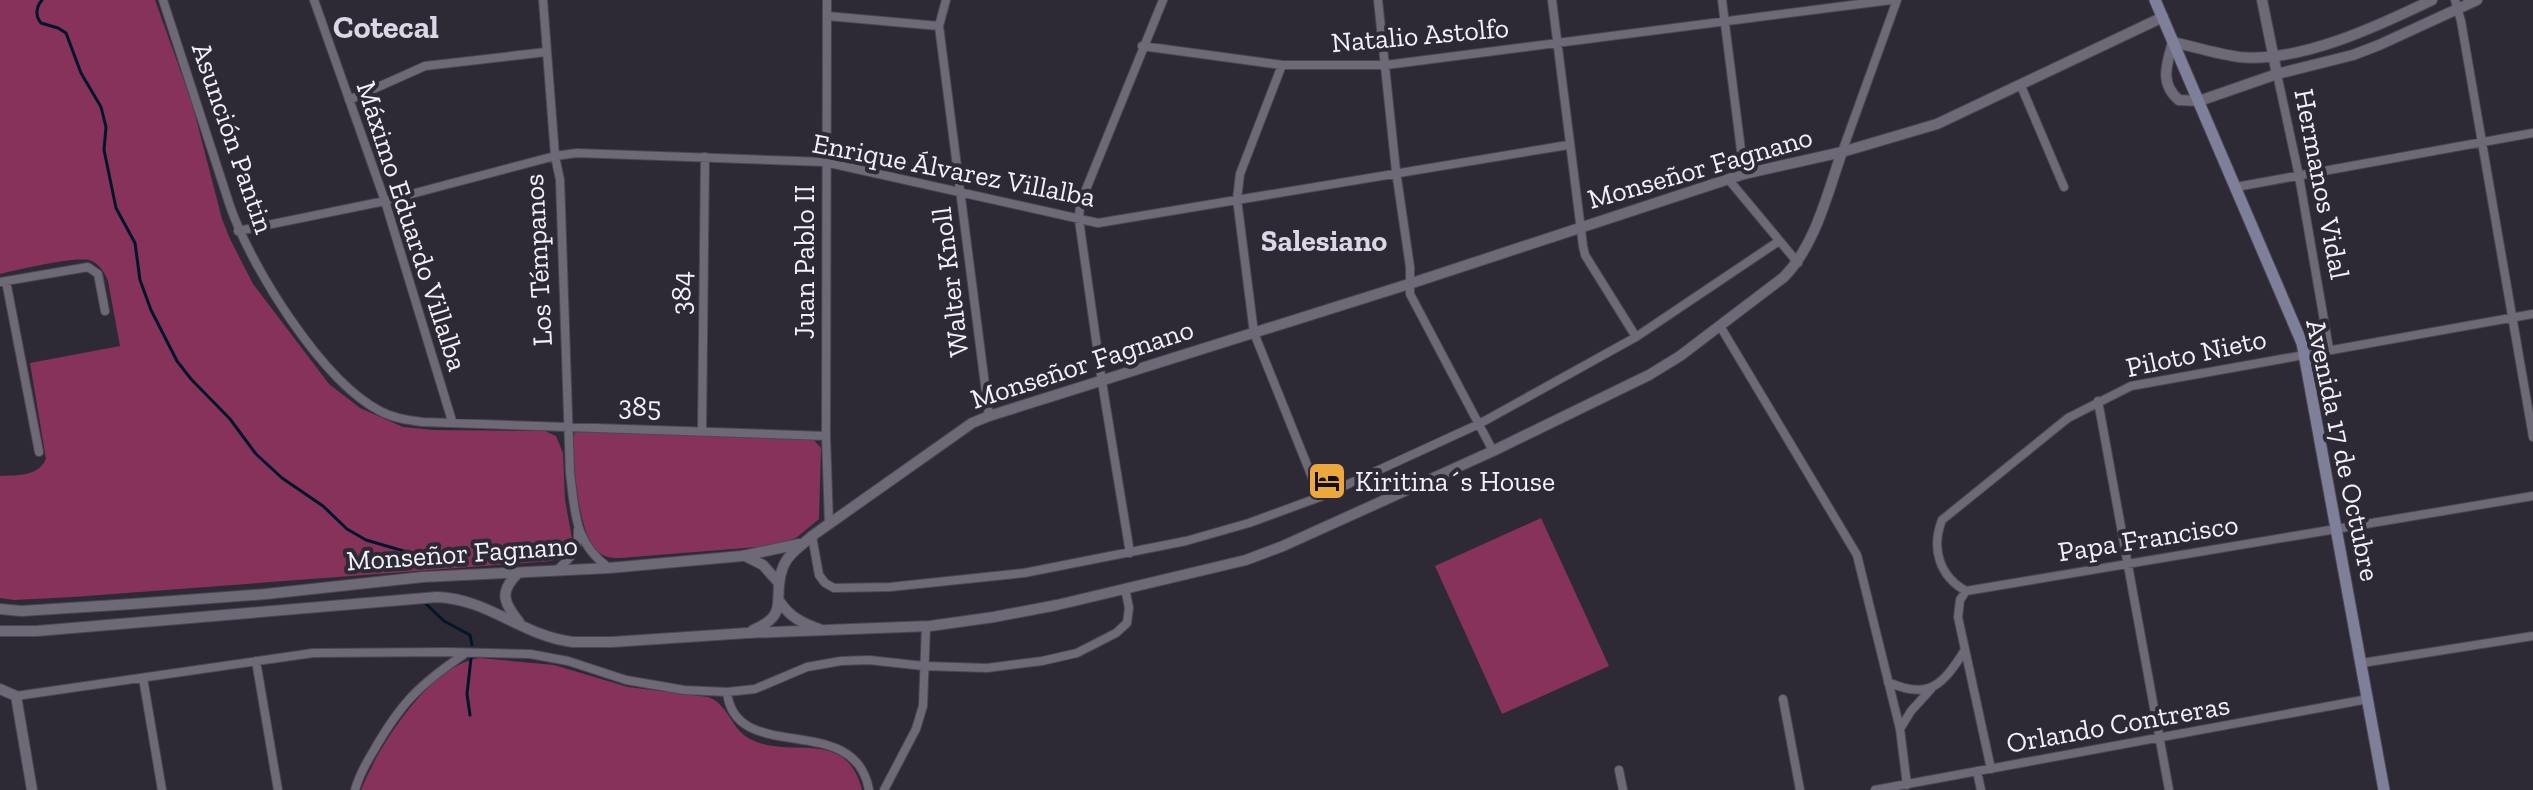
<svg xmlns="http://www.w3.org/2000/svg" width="2533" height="790" font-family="'Zilla Slab',serif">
	<rect width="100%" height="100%" fill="#2d2a36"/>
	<!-- green -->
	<path fill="#87325b" d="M0,0H155L192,103L222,219L230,239L253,284L329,384L360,408L403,427L434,430L545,431L556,436L563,453L565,500L573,544L570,554L551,561L73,597L14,600L0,598V476C17,475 38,477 46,459L30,363L120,346L108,281C105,273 100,265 92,261C78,255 18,270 0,274Z
		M576,431L813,439L821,448L819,519L796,538L769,546L620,558C613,558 607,558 601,554C577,538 575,467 572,439Z
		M1541,518L1609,666L1502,714L1435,566Z
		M480,658L554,665L628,687L708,697C729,704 731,731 752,740C793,759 846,727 862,790H361C378,747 430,664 480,658Z"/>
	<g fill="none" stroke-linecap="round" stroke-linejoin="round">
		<!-- stream -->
		<path stroke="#00172b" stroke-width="3" d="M42,0C36,7 35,16 41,23L58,28L66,33L81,73L101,107L106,127L104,150L116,208L135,243L140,280L151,310L177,361L191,379L230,419L256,454L282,478L323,506L347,529L366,540L407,552L419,558L422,567
			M425,603L444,621L470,635L472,645
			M470,715L467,694L471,658"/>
		<!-- minor casing -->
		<g stroke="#4b4752" stroke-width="10">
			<path id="minor" d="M163,0L230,206C251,267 322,381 380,411C393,418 407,420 422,422L826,436
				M314,0L385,201L452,421
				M543,0L555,156L560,180L570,473C575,512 574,543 609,568
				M827,0L826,436L829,524
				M946,0L939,26L989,416
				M1378,0L1396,171L1410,267V294L1493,451
				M1552,0L1583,246L1585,255L1636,337
				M1722,0L1744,174
				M2455,0L2461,21L2533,437
				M827,16L939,26
				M1142,46L1282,65H1386L1891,0
				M1282,65L1240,174L1237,199L1254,333L1320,497
				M2277,74L2299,176L2329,349
				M2021,86L2064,187
				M349,100L425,66L546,52
				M1842,152L1897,0
				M1729,180L1798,263
				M2236,187L2533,133
				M238,231L385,201L555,156L577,153L825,162L1098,223L1568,145
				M6,281L39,452
				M0,282L88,267L98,274L105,311
				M1720,326L1857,555L1900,729L1907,785
				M2098,401L2169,790
				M702,430L705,157
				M812,536L819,575L825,583L834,588L890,587L1024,573L1186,541L1249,523L1320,497L1479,424L1636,337L1779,241
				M1130,553L1102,382L1079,220L1080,204L1163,0
				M557,570C571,558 579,549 578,530
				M1966,591L2533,496
				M256,661L278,790
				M2362,663L2533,636
				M143,678L162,790
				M1888,682C1930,701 1943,684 1965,650
				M727,692C735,767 855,709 869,790
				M16,696L313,653L448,652L530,654L568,661L626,680L684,690L727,692L755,689L807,667L841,661L869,660L924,666L987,668L1042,661L1077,653L1116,633L1127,623L1129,608L1125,588
				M1783,699L1800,790
				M1900,729L1911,711L1931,689
				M1991,769L1958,617L1960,600L1966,591C1939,576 1931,548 1942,520L2068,418L2131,386L2533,314
				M1619,770L1623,790
				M1977,771L1981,790
				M355,790C359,775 366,763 374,750C401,703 419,685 463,655
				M884,790L916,729L923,706L926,626
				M1875,790L2368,699"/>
		</g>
		<!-- tertiary casing -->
		<g stroke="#4b4752" stroke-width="12">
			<path id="tertiary" d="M2262,0L2277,74
				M2432,0C2378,26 2300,63 2239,57C2217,54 2195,47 2173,42C2167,63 2159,84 2179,100L2199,101L2277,74L2353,55L2379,45L2477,0
				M747,557L763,565L779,583
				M518,573C499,592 503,602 519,622
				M780,602C790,617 802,623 819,629
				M0,609L21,611L132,604L266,594L423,577L609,568L742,556L799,544
				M753,630C791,614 772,599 782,570C786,555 801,546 812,536L972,423L989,416L1409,284L1744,174L1842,152L1937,124L2163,17
				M0,631H37L437,597C489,599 522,636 573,642H612L747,633L930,626L994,617L1057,605L1246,560L1283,546L1493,451L1649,375L1680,356L1784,277C1816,244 1827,194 1842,152
				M0,689L16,696L32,790"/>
		</g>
		<!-- secondary casing -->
		<g stroke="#4b4752" stroke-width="13">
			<path id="secondary" d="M2155,0L2302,343L2384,790"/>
		</g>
		<!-- minor -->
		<use href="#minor" stroke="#6d6976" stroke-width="8"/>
		<!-- tertiary -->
		<use href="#tertiary" stroke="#6d6976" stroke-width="10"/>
		<!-- secondary -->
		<use href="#secondary" stroke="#7e809a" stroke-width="11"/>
	</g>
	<!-- icons -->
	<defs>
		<g id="hotel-square" transform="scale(2)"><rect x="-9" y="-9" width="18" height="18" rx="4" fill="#eda83c" stroke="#2d2a36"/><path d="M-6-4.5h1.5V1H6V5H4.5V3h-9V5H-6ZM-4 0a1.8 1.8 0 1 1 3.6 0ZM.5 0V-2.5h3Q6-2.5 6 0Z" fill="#111"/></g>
	</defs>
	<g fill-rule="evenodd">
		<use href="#hotel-square" x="1327" y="481"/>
	</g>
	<g text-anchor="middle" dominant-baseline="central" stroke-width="8" stroke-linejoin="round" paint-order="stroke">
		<!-- street labels -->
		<g font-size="28" fill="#f2f0f8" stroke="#2d2a36">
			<text transform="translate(1420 35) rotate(-5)">Natalio Astolfo</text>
			<text transform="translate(233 138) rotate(71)">Asunción Pantin</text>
			<text transform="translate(1700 168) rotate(-16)">Monseñor Fagnano</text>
			<text transform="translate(954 170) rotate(11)">Enrique Álvarez Villalba</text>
			<text transform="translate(2322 184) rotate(79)">Hermanos Vidal</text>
			<text transform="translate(412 226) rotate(72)">Máximo Eduardo Villalba</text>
			<text transform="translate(538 260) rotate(-93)">Los Témpanos</text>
			<text transform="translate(804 262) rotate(-90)">Juan Pablo II</text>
			<text transform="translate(950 282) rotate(-97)">Walter Knoll</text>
			<text transform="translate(681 293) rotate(-89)">384</text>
			<text transform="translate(2196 353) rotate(-12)">Piloto Nieto</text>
			<text transform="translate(1082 364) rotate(-18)">Monseñor Fagnano</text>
			<text transform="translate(640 406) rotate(2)">385</text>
			<text transform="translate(2343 450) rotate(78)">Avenida 17 de Octubre</text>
			<text transform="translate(2148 538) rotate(-9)">Papa Francisco</text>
			<text transform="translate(462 553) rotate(-4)">Monseñor Fagnano</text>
			<text transform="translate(2118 724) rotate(-10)">Orlando Contreras</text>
		</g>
		<!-- poi labels -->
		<g font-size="28" fill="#f2f0f8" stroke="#2d2a36" text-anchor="start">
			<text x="1355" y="481">Kiritina´s House</text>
		</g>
		<!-- neighbourhood labels -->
		<g font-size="30" font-weight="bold" fill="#dcd7e7" stroke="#2d2a36">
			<text x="1324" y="241">Salesiano</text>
		</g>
		<!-- quarter labels -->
		<g font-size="32" font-weight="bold" fill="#dcd7e7" stroke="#2d2a36">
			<text x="386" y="27">Cotecal</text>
		</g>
	</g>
</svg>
